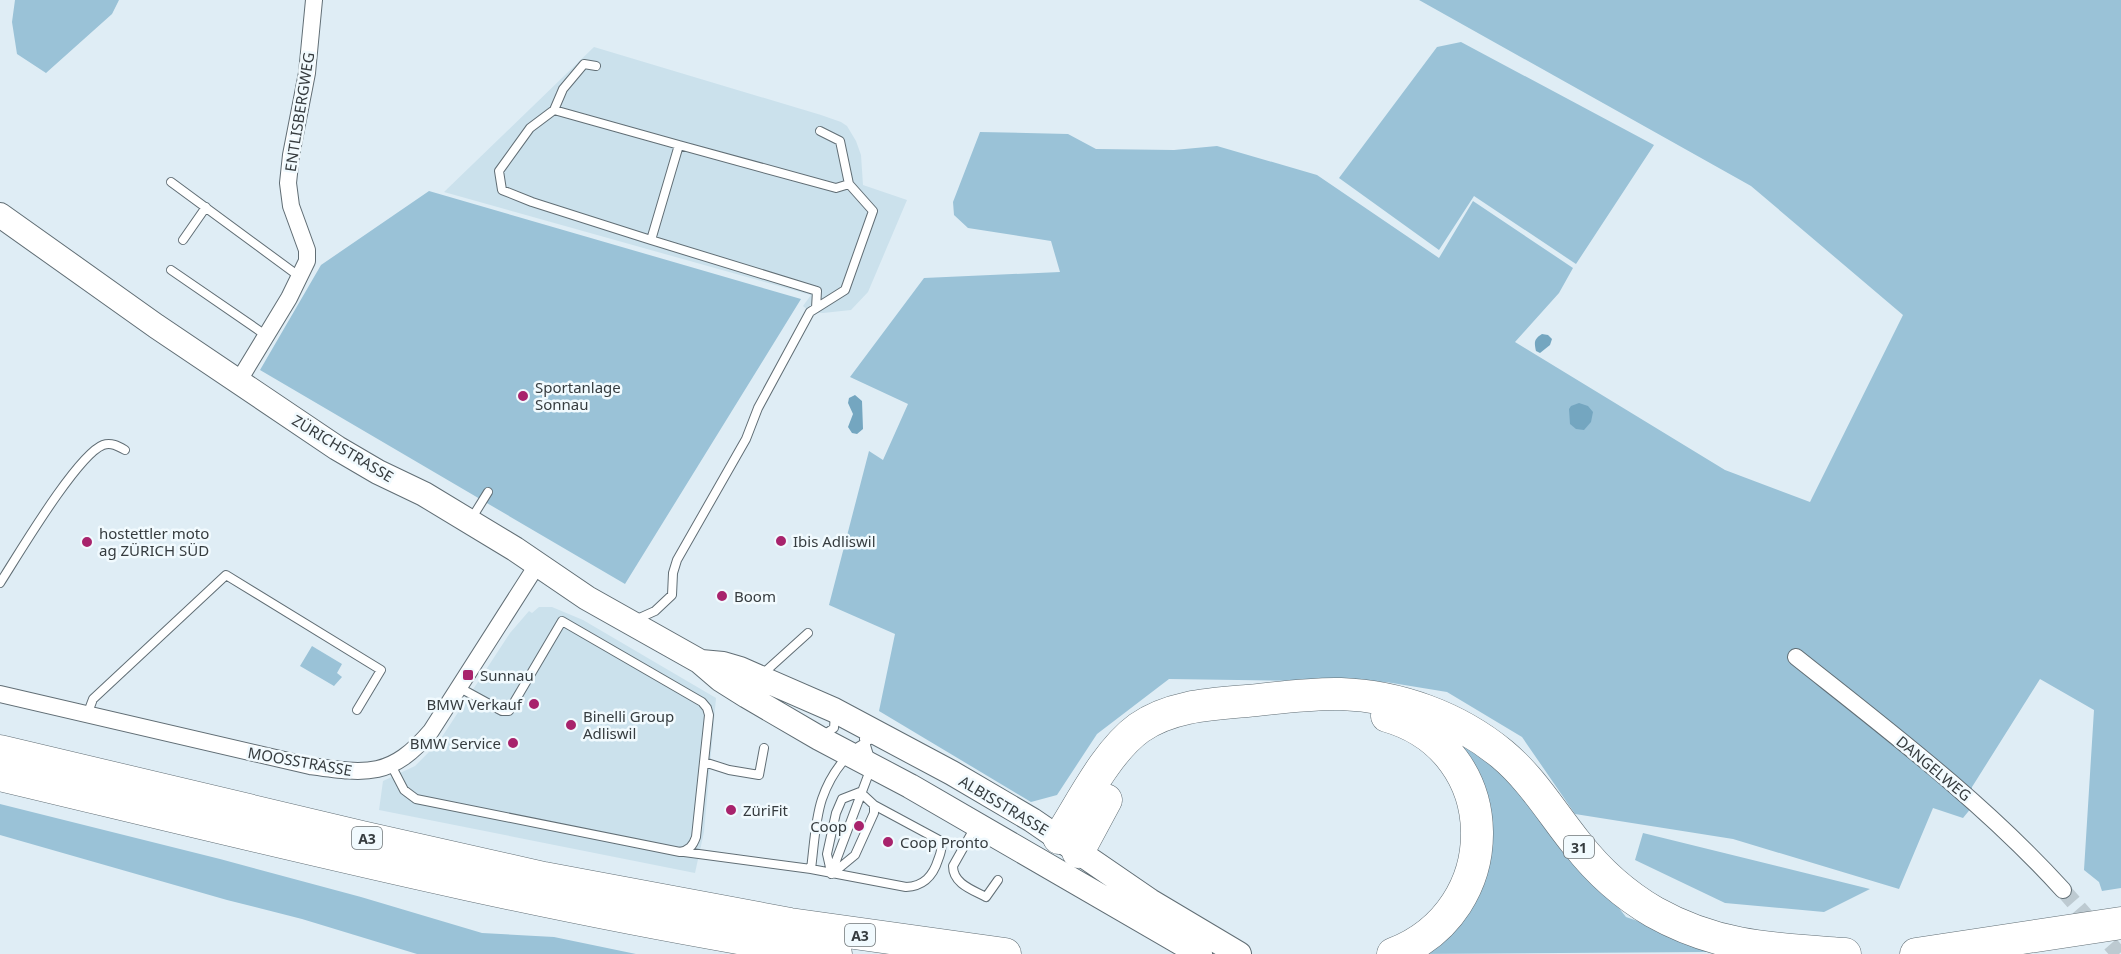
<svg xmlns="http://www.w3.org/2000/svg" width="2121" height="954" font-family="'Noto Sans',sans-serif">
	<rect width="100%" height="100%" fill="#dfedf5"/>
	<!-- built -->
	<path fill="#cbe1ec" d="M594,47L821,115L841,122L847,126L856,141L861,155L863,185L907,200L868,292L851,310L823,313L810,312L803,306L811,295L444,192Z
		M539,607H552L583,620L716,698L704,832L695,873L379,810L383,781L415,766L438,743L510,633L529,611L532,613Z"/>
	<!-- green -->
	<path fill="#9ac2d7" d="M15,0H119L112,14L46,73L17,54L12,22Z
		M1419,0H2121V888L2102,891L2099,882L2084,870L2094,710L2040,679L1972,787V807L1963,818L1933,808L1899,889L1733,839L1575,814L1522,737L1447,692L1386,682L1169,679L1097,734L1057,795L1031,802L879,711L895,634L829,605L869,451L883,460L908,404L850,377L924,278L1060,272L1051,241L968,228L954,215L953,202L980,132L1068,134L1096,149L1174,150L1217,146L1317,175L1439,258L1473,201L1573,268L1559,293L1515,342L1725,470L1810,502L1903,315L1751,186Z
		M1461,42L1654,145L1576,264L1474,196L1439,250L1339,178L1437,47Z
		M429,191L801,299L625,584L260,370L321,265Z
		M312,646L342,664L337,673L342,677L334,686L300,666Z
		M1431,726L1510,771L1626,917L1690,939L1707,952L1412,954L1487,857Z
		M0,804L220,859L361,897L482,933L554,937L636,954H417L302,919L227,900L0,835Z
		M1643,833L1870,889L1824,912L1725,903L1635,860Z"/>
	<!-- water -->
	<path fill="#74a6c0" d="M1542,334L1548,335L1552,339L1550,345L1540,353L1536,351C1534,342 1534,339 1542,334Z
		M855,395L862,401L863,429L857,434L852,433L848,427L853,414L848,403L849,398Z
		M1579,403L1588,406L1593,412L1591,422L1584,430L1576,429L1570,424L1569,409L1571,406Z"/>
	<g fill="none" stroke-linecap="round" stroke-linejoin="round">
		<!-- street-tunnel -->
		<path stroke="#bdcad1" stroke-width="16" stroke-dasharray="16 8" stroke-linecap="butt" d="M2063,890L2119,954"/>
		<!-- lane casing -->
		<g stroke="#616e75" stroke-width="10">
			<path id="lane" d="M554,110L563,89L584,64L596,66
				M171,182L300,277
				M183,240L206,207
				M651,240L532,202L502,190L499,171L530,128L554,110L679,145
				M171,270L267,336
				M816,308L817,291L651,240L679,145L836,188L849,184
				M470,521L488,492
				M0,583C18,555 77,455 103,445C111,442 118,446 125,450
				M635,620L655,611L672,595L673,573L677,560L746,439L758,408L810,312L845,290L873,211L849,184L840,141L820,131
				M767,670L808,633
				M87,715L93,699L226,575L381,670L357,710
				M822,736L834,728L835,714
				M704,762L729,770L759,775L764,748
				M391,765L404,790L416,799L680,852C689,850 693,846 696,837L709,715L707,708L702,702L562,621L509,711H502L460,688
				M860,792L874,805L939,840C943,847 941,852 938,860C933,876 924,886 906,887L811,869C814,846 815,820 822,799C831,773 850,746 877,737
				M975,827L953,866C953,884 973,890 986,897L998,880
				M684,852L811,869
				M831,872L827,854L836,813L842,799L860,792
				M831,874L872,765L864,739
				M832,874L855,855L874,813V805"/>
		</g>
		<!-- street casing -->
		<g stroke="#616e75" stroke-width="18">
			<path id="street" d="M238,382L289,298L307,261V250L291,206L288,183L291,155L307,73L314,0
				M1796,657C1889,731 1983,802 2063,890
				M0,694L310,766C367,774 391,778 431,731L537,565"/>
		</g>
		<!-- secondary casing -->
		<g stroke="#616e75" stroke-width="26">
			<path id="secondary" d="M0,215L156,326L337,448L378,472L424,494L515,549L587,598L699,661L720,679L747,696L819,738L910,786L1200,954
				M701,662L723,664L740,669L834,710L952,773L1032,820L1150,901L1239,954"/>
		</g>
		<!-- highway casing -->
		<g stroke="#616e75" stroke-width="33">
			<path id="highway" d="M1387,716C1506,750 1506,911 1393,954
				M0,751L362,837L544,878L790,924L1005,954
				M0,775C277,841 554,911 836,954
				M1059,838C1081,804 1106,752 1139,728C1170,706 1211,704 1247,701C1278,698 1310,693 1341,694C1399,696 1457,717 1502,754C1532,779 1552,813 1577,844C1598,871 1625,895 1654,912C1718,948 1774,949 1845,954
				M1078,852L1106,800
				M1916,954L2121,923"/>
		</g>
		<!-- lane -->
		<use href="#lane" stroke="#fff" stroke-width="8"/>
		<!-- street -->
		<use href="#street" stroke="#fff" stroke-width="16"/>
		<!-- secondary -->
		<use href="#secondary" stroke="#fff" stroke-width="24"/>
		<!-- highway -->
		<use href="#highway" stroke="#fff" stroke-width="32"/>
	</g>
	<!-- markers -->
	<g fill="#a8236c" stroke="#f1fafe" stroke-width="2">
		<circle cx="523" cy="396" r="6"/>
		<circle cx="781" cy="541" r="6"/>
		<circle cx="87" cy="542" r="6"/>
		<circle cx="722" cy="596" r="6"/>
		<rect x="462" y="669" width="12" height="12" rx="3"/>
		<circle cx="534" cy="704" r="6"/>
		<circle cx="571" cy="725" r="6"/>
		<circle cx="513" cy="743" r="6"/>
		<circle cx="731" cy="810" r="6"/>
		<circle cx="859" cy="826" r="6"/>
		<circle cx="888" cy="842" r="6"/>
	</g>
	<g text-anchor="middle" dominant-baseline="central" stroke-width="5" stroke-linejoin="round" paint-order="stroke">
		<!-- shield labels -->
		<g fill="#f1fafe" stroke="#6e7578" stroke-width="1.5">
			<rect x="352" y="827" width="30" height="22" rx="4.5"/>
			<rect x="1564" y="836" width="30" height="22" rx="4.5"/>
			<rect x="845" y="924" width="30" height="22" rx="4.5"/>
		</g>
		<g font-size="14" font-weight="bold" fill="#363c3f">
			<text x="367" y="838">A3</text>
			<text x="1579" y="847">31</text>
			<text x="860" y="935">A3</text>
		</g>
		<!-- street labels -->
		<g font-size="15" fill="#363c3f" stroke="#f1fafe">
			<text transform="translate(299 112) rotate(-81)">ENTLISBERGWEG</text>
			<text transform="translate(343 448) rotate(31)">ZÜRICHSTRASSE</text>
			<text transform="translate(300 761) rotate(10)">MOOSSTRASSE</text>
			<text transform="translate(1934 768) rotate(40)">DANGELWEG</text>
			<text transform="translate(1004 805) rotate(31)">ALBISSTRASSE</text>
		</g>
		<!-- poi labels -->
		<g font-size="15" fill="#363c3f" stroke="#f1fafe" text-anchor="start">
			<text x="535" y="387">Sportanlage<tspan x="535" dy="17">Sonnau</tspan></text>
			<text x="99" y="533">hostettler moto<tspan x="99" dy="17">ag ZÜRICH SÜD</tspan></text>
			<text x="793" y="541">Ibis Adliswil</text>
			<text x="734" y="596">Boom</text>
			<text x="480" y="675">Sunnau</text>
			<text x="522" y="704" text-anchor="end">BMW Verkauf</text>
			<text x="583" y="716">Binelli Group<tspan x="583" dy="17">Adliswil</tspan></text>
			<text x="501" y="743" text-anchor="end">BMW Service</text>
			<text x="743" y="810">ZüriFit</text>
			<text x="847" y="826" text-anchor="end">Coop</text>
			<text x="900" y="842">Coop Pronto</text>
		</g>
	</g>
</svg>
